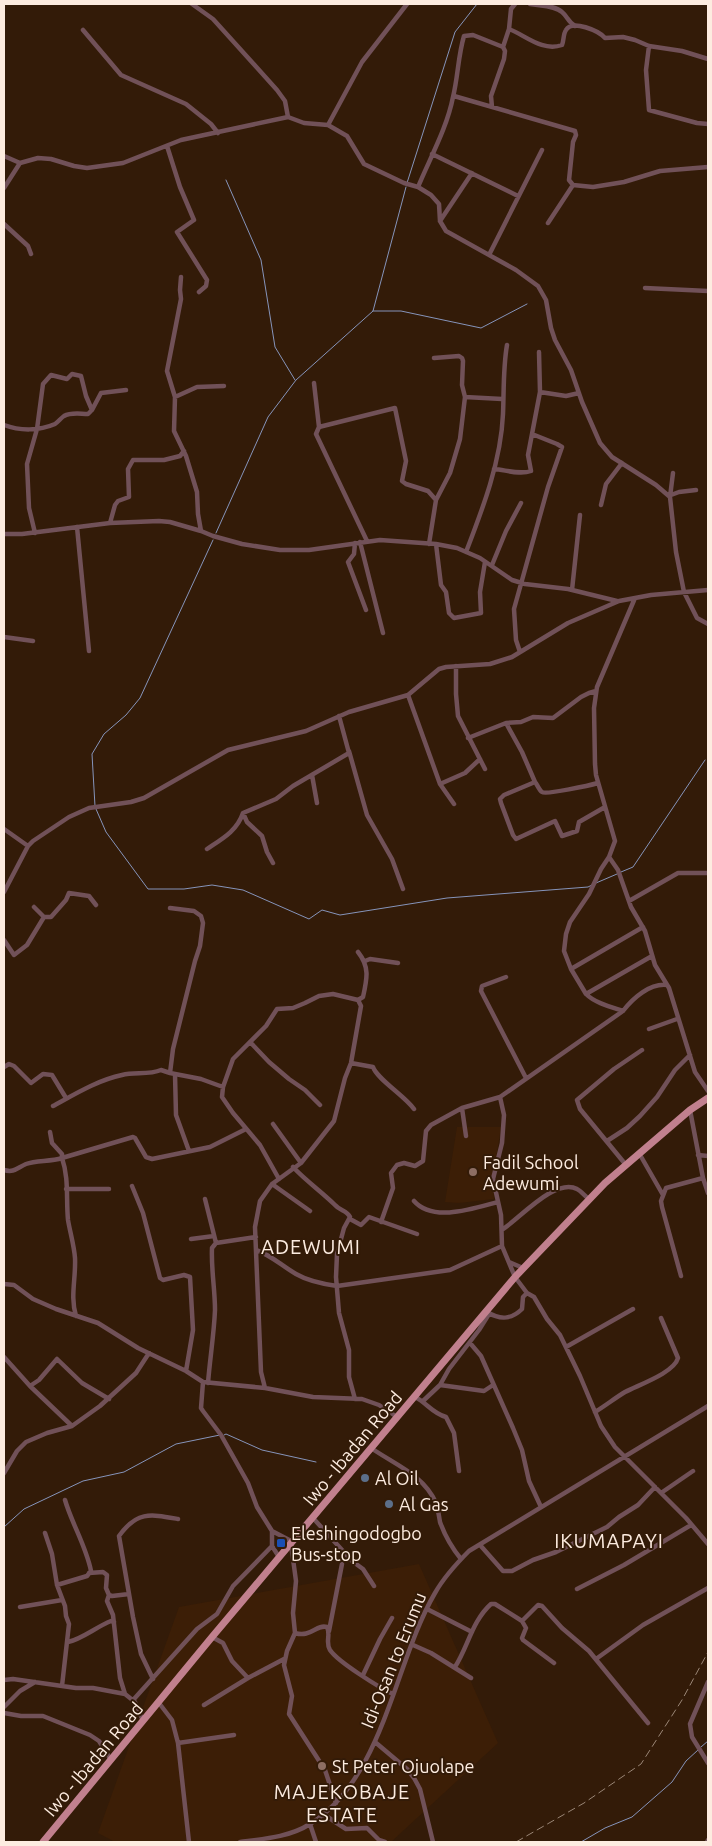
<svg xmlns="http://www.w3.org/2000/svg" width="712" height="1846" font-family="Ubuntu,sans-serif">
	<rect width="100%" height="100%" fill="#331b08"/>
	<!-- built -->
	<path fill="#3c1e06" d="M457,1127H501L493,1179L494,1199L459,1203L445,1202Z
		M419,1564L498,1743L391,1842H115L98,1833L179,1607Z"/>
	<g fill="none" stroke-linecap="round" stroke-linejoin="round">
		<!-- stream -->
		<path stroke="#8694ba" stroke-width="1" d="M226,180L261,260L275,347L295,380
			M407,183L455,32L477,4
			M373,311H401L481,328L527,304
			M216,533L268,417L296,380L373,311L406,187
			M95,806L92,754L104,734L126,715L140,698L213,540
			M96,809L106,832L148,889H184L212,885L243,890L309,919L322,910L340,915L447,898L588,887L592,885
			M621,872L633,867L705,760
			M596,883L617,874
			M224,1435L226,1434L262,1450L316,1462
			M4,1527L24,1509L83,1481L124,1472L176,1444L220,1435
			M701,1747L708,1741
			M581,1842L605,1828L632,1817L672,1782L686,1761L698,1750"/>
		<!-- minor -->
		<path stroke="#715158" stroke-width="4.5" d="M192,4L213,19L277,90L285,101L288,117L304,123L328,125L347,136L364,164L404,183L418,187L431,195L439,204L440,221L446,231L516,270L538,286L546,300L551,328L555,340L571,370L582,402L600,443L612,457L656,485L670,497L676,552L684,592L697,618L708,624
			M530,4C540,6 554,5 562,12C567,16 568,22 575,26
			M509,29C525,35 542,52 562,45C564,41 563,34 566,30C572,19 599,31 605,38L623,37L635,40L649,46L682,51L708,59
			M83,30L121,75L186,104L211,124L218,133
			M649,46L646,70L649,110L697,123L708,124
			M454,96L575,131L576,135L573,142L569,180L573,185L593,187L624,182L660,171L708,167
			M492,107L491,96L504,59L505,51L503,47L509,29L511,9L515,4
			M328,125L362,62L407,4
			M167,146L180,187L194,220L177,232L207,280L206,286L199,292
			M432,154L518,196
			M4,156L20,163
			M418,187C430,158 447,128 453,97C458,77 458,56 464,36L473,35L503,47
			M4,188L20,163L38,158L51,159L74,166L87,168L123,163L181,140L288,117
			M440,221L472,173
			M548,223L573,185
			M4,224L28,246L31,254
			M489,255L542,150
			M181,277L180,290L181,299L167,371L175,397L174,431L186,456L197,492L198,514L201,531
			M645,288L708,291
			M314,383L319,427
			M540,392L566,396L579,393
			M175,397L197,387L224,386
			M465,397L502,399
			M92,410L101,393L126,390
			M4,425C20,431 39,431 55,424C58,422 61,418 64,416C71,412 80,414 88,414L92,410L86,396L81,376L72,374L67,379L51,375L43,384L37,429L27,464L29,508L35,533
			M494,469C506,470 520,475 531,471L528,455L540,392L539,352
			M671,495L679,492L696,490
			M670,497L673,473
			M601,505L606,484L622,463
			M110,523L115,505L118,501L129,497L128,469L133,460H164L180,456L184,451
			M77,527L89,651
			M4,534H22L110,523L159,521L170,522L201,531L213,536L242,544L280,550H309L380,540L436,544L457,548L480,558L512,580L525,584L568,589L617,601
			M367,541L316,434L319,427L395,408L406,461L402,481L406,484L428,491L436,500
			M360,542L383,633
			M355,543L354,554L348,562L366,610
			M429,544L436,500L450,473L460,439L465,397L462,385L463,361L462,358L459,356L434,358
			M436,544L441,585L446,592L449,613L454,618L481,613L480,592L485,562
			M466,552C483,508 501,461 503,414C504,391 503,368 507,345
			M492,565L506,531L521,503
			M572,590L580,515
			M635,598L597,687L594,708L595,764L596,775L615,841L609,857L601,869L589,894L570,922L566,934L564,951L571,969L586,994C595,1003 611,1007 623,1011C633,998 650,983 667,985
			M4,637L33,641
			M520,652L516,640L514,609L548,487L562,447L557,444L532,434
			M456,666V694L458,716L485,769
			M408,695L440,784L454,804
			M506,723L521,722L533,717L553,718L581,697L589,693L596,691
			M468,738L506,723L522,752L535,782
			M349,751L367,815L392,859L403,889
			M312,775L317,803
			M598,783C591,785 546,795 542,792C539,790 537,784 535,782L504,795L500,799L501,803L513,835L516,839L555,821L562,836L577,831L579,822L605,807
			M440,784L465,773L480,759
			M243,813L247,822L262,836L267,852L273,863
			M4,829L28,846
			M207,849C222,839 237,831 243,813L276,799L293,786L349,753L339,716
			M609,857L618,870L631,907L645,931L655,965L669,988L695,1072L708,1091
			M4,892L28,846L33,841L69,817L89,808L131,802L144,798L228,750L306,731L349,712L408,695L439,669L446,667L490,664L512,657L568,623L619,601L651,595L708,590
			M629,901L678,873H708
			M170,908L194,911L201,916L203,923L200,946L195,961L173,1049L170,1073L201,1079L223,1087
			M44,917H51L66,900L69,893L89,896L96,905
			M4,940L14,955L27,945L44,917L34,907
			M365,961L370,959L398,963
			M571,969L643,927
			M506,977L482,986L481,991L526,1078
			M586,994L652,956
			M358,1000L363,997C367,979 370,967 358,952
			M649,1029L677,1019
			M250,1042L269,1062L289,1079L305,1090L320,1105
			M351,1063L373,1067C377,1079 405,1096 414,1109
			M4,1067L9,1064L14,1066L31,1083L43,1074L52,1075L66,1098
			M175,1074L176,1115L189,1151
			M500,1097L504,1115L502,1143L493,1179L501,1215L502,1246L515,1277L527,1293L534,1297L547,1319L560,1335L580,1376L601,1426L615,1447L686,1518L708,1544
			M53,1106C75,1094 98,1080 122,1075C135,1072 149,1075 161,1070L170,1073
			M462,1108L466,1136
			M690,1110L703,1178L708,1193
			M273,1124L301,1163
			M50,1132L52,1143L62,1154V1158L133,1137L135,1138L146,1157L152,1159L210,1147L246,1129
			M607,1141L627,1128L640,1116L657,1097L675,1070L690,1055
			M639,1153L663,1195
			M698,1155L708,1156
			M626,1165L580,1109L577,1100L614,1069L642,1050
			M293,1167C306,1181 322,1192 335,1205C340,1211 347,1210 350,1217L344,1228L337,1254L336,1277L339,1313L349,1350V1377L355,1399
			M4,1170C14,1173 17,1168 26,1164C37,1160 50,1162 62,1158C69,1178 66,1199 68,1220C70,1232 74,1245 75,1258C76,1278 70,1297 76,1316
			M272,1184L310,1211
			M132,1186L143,1213L160,1278L163,1280L184,1275L190,1277L193,1330L186,1371
			M66,1189H109
			M205,1199L216,1243
			M414,1201C433,1223 475,1208 498,1202
			M350,1219L361,1225L369,1217L417,1234
			M381,1222L393,1188L391,1173L397,1165L404,1163L415,1166L423,1161L426,1131L431,1125L462,1108L500,1097L623,1011
			M503,1229C519,1219 556,1177 577,1189C581,1191 585,1196 589,1199
			M191,1239L214,1236
			M256,1250C271,1255 282,1266 296,1274C308,1281 323,1284 337,1286L450,1270L502,1246
			M509,1262L523,1268
			M681,1276L662,1207L661,1201L666,1188L703,1178
			M4,1284L14,1285L33,1299L56,1309L98,1323L138,1348L186,1371L203,1382L265,1388L313,1397L362,1399L379,1405L397,1417
			M487,1312C500,1320 511,1320 522,1309L523,1297L527,1293
			M470,1343L481,1356L513,1428L522,1450L529,1481L541,1507
			M566,1347L633,1309
			M4,1357L30,1386L72,1426
			M203,1382L201,1408L203,1411L221,1435L248,1483L257,1507L272,1531L293,1542
			M208,1383C210,1358 214,1334 215,1310C215,1289 211,1269 212,1248L216,1243L256,1237
			M440,1385L484,1391L493,1385
			M30,1386L39,1380L57,1359L82,1383L109,1399
			M265,1388L261,1372L255,1227L260,1201L272,1184L301,1163L334,1121L345,1078L351,1063L361,1006L358,1000L333,994L319,996L305,1003L293,1008L277,1009L266,1026L233,1059L223,1087L222,1097L233,1113L260,1145L279,1179
			M415,1397C427,1403 432,1413 446,1417L454,1433L459,1471
			M423,1401L440,1385L449,1369L479,1330L489,1314
			M595,1412C605,1406 615,1398 625,1392C638,1385 674,1373 678,1358L661,1318
			M371,1448C394,1464 424,1475 436,1503C438,1509 439,1516 440,1522C445,1536 452,1548 461,1559
			M4,1473L17,1451L26,1442L47,1433L72,1426L100,1406L136,1373L149,1353
			M661,1493L693,1471
			M313,1518L352,1561L363,1569L374,1586
			M272,1531V1546L279,1557
			M45,1533L52,1554L57,1585L65,1606L66,1616L69,1624L62,1686
			M291,1544L296,1581L293,1613L295,1633L287,1651L284,1665L292,1696L289,1714L325,1770L336,1803
			M480,1545L503,1571H512L533,1560L556,1552L607,1527L619,1517L638,1505L655,1487
			M89,1573L103,1572L107,1575L106,1588L109,1595L107,1601L113,1615L120,1678L125,1694
			M57,1585L87,1576L91,1571C86,1546 72,1524 65,1500
			M577,1589L624,1565L691,1525
			M109,1595L112,1596L129,1594
			M20,1607L62,1600
			M427,1609L472,1632
			M522,1621L538,1605L542,1606L562,1628L589,1651L648,1723
			M329,1631L342,1564
			M295,1633C311,1638 316,1624 327,1627C331,1635 325,1642 330,1650C338,1662 380,1688 393,1694
			M212,1637L223,1643L232,1661L248,1678
			M68,1642C82,1639 96,1627 111,1621L114,1622
			M413,1645L431,1653L471,1678
			M596,1659L643,1625L708,1588
			M455,1667C468,1647 472,1621 491,1604H495L522,1621L526,1628L522,1638L523,1640L554,1663
			M363,1675L380,1639L392,1618
			M153,1679L141,1654L133,1617L119,1536C137,1511 150,1514 178,1519
			M4,1680L13,1679L76,1688H93L125,1694L135,1702L143,1721
			M708,1682L690,1724L692,1737L708,1763
			M134,1699L197,1629L217,1614L233,1586L272,1546
			M159,1703L172,1720L178,1743L189,1842
			M204,1705L248,1678L284,1659
			M4,1707L20,1691L35,1682
			M4,1713L21,1716H43L90,1735L99,1741L111,1760
			M375,1742L407,1769L414,1778L420,1789L433,1842
			M178,1743L234,1735
			M323,1814L346,1829L367,1828L379,1840L385,1842
			M310,1824L316,1842
			M240,1842C263,1839 290,1837 310,1824C384,1778 394,1663 435,1593C444,1577 456,1564 469,1551L708,1406
			M707,1842L708,1840"/>
		<!-- primary -->
		<path stroke="#c1808e" stroke-width="7" d="M43,1842L212,1637L515,1277L605,1183L690,1110L708,1098"/>
		<!-- rail -->
		<path stroke="#9a8676" stroke-width="1" stroke-dasharray="8 4" stroke-linecap="butt" d="M516,1842L584,1803L641,1764L682,1700L708,1652"/>
	</g>
	<!-- markers -->
	<g fill="#8d6e63" stroke="#331b08" stroke-width="2">
		<circle cx="473" cy="1172" r="5"/>
		<circle cx="322" cy="1766" r="5"/>
	</g>
	<g fill="#5c6f8a" stroke="#331b08" stroke-width="2">
		<circle cx="365" cy="1478" r="5"/>
		<circle cx="389" cy="1504" r="5"/>
	</g>
	<rect fill="#1a4fb4" stroke="#331b08" stroke-width="2" x="276" y="1538" width="10" height="10" rx="2.5"/>
	<g text-anchor="middle" dominant-baseline="central" stroke-width="4" stroke-linejoin="round" paint-order="stroke">
		<!-- poi labels -->
		<g font-size="18" fill="#fdece0" stroke="#331b08" text-anchor="start">
			<text x="483" y="1162">Fadil School<tspan x="483" dy="21">Adewumi</tspan></text>
			<text x="375" y="1478">Al Oil</text>
			<text x="399" y="1504">Al Gas</text>
			<text x="291" y="1533">Eleshingodogbo<tspan x="291" dy="21">Bus-stop</tspan></text>
			<text x="332" y="1766">St Peter Ojuolape</text>
		</g>
		<!-- street labels -->
		<g font-size="18" fill="#fdece0" stroke="#331b08">
			<text transform="translate(352 1448) rotate(-50)">Iwo - Ibadan Road</text>
			<text transform="translate(393 1660) rotate(-68)">Idi-Osan to Erumu</text>
			<text transform="translate(93 1759) rotate(-50)">Iwo - Ibadan Road</text>
		</g>
		<!-- quarter labels -->
		<g font-size="20" letter-spacing="1" fill="#fdece0" stroke="#331b08">
			<text x="311" y="1246">ADEWUMI</text>
			<text x="609" y="1540">IKUMAPAYI</text>
			<text x="342" y="1791">MAJEKOBAJE<tspan x="342" dy="23">ESTATE</tspan></text>
		</g>
	</g>
	<!-- border -->
	<rect width="712" height="1846" fill="none" stroke="#fdece0" stroke-width="10"/>
</svg>
